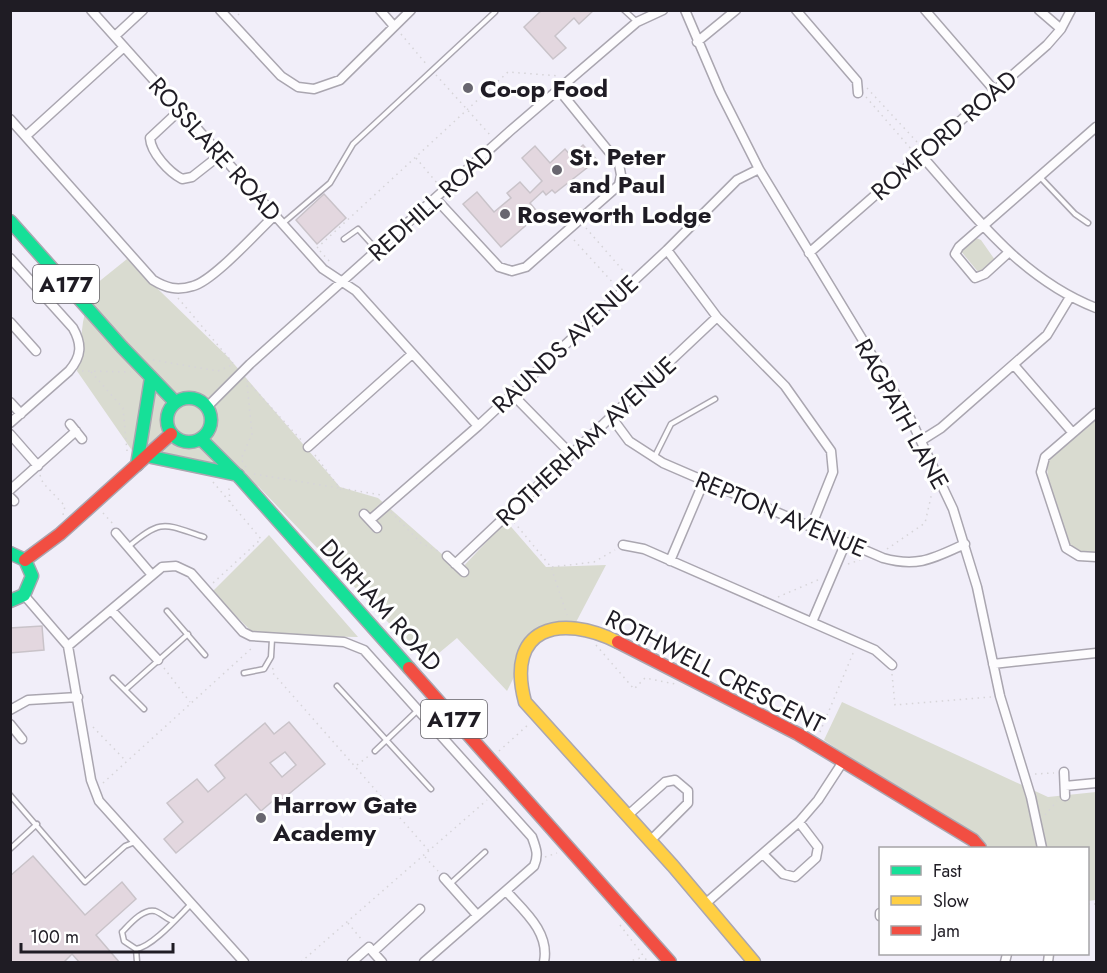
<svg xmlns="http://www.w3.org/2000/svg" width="1107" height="973" font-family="Jost,sans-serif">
	<rect width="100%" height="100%" fill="#f1eef9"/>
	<!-- green -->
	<path fill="#d9dbd0" d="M974,237L981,240L995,260L979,273L960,250Z
		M127,259L228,357L340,487L378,498L460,570L506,521L546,567L606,565L574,626L536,633L507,691L457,638L427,663L258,486L140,462L77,371L83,322L91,288Z
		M1096,417V553C1084,554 1075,551 1067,541L1048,481L1047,465L1052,456Z
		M269,535L358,637L255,635L212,592Z
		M842,702L1048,797L1096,792V900L1088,901V848H981L824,740Z"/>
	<!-- building -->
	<path fill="#e3d7df" stroke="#c9c3c9" stroke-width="1.5" fill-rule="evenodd" d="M542,10H594L579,24L574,18L555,36L566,48L553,59L524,27Z
		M583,145L597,160L555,193L552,190L546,195L543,191L530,203L539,214L501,247L463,204L477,192L494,212L511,198L507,193L520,182L530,193L542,181L522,158L535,146L550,163L565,149L571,156Z
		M324,194L346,218L317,244L296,220Z
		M42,626L44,650L10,653V628Z
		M289,722L325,764L278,803L275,799L261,811L246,794L176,853L164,839L183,822L167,803L197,779L208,792L225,778L215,765L265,723L274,734ZM285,752L296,765L282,777L270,763Z
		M33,856L85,915L122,882L136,899L96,935L120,963H80L72,954L63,963H10V876Z"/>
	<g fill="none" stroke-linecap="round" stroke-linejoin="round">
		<!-- lane casing -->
		<g stroke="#aaa6b0" stroke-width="7">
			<path id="lane" d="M624,10L636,21
				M1040,177L1075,214L1088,223
				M282,224L330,183L353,144L495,12
				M344,239L358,229L377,250
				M654,458L671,424L715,399
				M128,547C162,518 164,524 204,537
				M167,611L205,655
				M244,673L264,669L271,657L272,639
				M113,678L144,709
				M337,686L431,789
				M125,690L188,634
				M375,751L418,710
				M10,795L85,882L125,846L135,842
				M10,849L37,824
				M450,884L485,852
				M173,921C167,919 161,913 155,911C143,908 129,925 122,932L124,941L136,949C152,947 178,917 191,904
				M136,949L137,962"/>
		</g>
		<!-- street casing -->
		<g stroke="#aaa6b0" stroke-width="11">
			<path id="street" d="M91,10L323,269L356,291L478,426
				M220,10L281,76L298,87L314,89L340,80L411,10
				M380,10L393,25
				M685,10L720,92L759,169L910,418L953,509L977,587L1000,696L1031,797L1042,848
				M796,10L857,81L858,93
				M925,10L995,91
				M1039,10L1061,29
				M115,36L143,10
				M697,42L736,10
				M180,110L150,138C151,153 169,172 182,179L192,177L220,155
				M10,119L153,280C166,288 177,291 193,286C213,281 257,232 274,216
				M26,136L124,47
				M921,155C974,215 1020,278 1096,308
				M436,199L499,267L512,271L526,267L619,185L621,175L619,164L559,90
				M667,250L717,317L785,386L831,451L833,472L811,527
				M809,253L1047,45L1061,29L1071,10
				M1008,253L985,274L975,278L955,254L959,247L1096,127
				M10,258L73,328C82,344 82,356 69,371L10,423
				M10,322L36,351
				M1014,365L1072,432
				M512,394L570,453
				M10,402L21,414
				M207,407L250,364L510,131L637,22L663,10
				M1096,413L1045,457L1041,472L1066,548L1079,556L1096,557
				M612,418L629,441L663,463L883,558C918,568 934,558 965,544
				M70,424L82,439
				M10,434L38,466
				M922,440L941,428L1047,335L1070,297
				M308,447L411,355
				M10,490L76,431
				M10,497L14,501
				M364,514L377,528
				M370,520L478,426L667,250L737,180L759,169
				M116,533L152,575
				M623,545L644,549L875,650L892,665
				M447,556L464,572
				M670,561L704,481
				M455,564L717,317
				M24,595L68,646L91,780L99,801L244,962
				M111,610L158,660
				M812,622L846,542
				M68,646L162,567L176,566L191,573L243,632L251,636L344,642L364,650L532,837C536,848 539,855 534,866L424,962
				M993,664L1096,653
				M10,710L28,700L78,697
				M10,724L22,739
				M1064,772L1065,796
				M1065,786L1096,783
				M627,816L665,782L675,780L688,791V803L650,841
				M763,854L783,874L795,877L816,858L818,847L799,822
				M444,878L477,915
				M506,891C524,911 550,932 544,962
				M705,904L799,822L818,800L844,760
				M880,913V916
				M373,952L382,962
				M352,962L369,947L373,952L420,909
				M1005,962L1007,954
				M1048,962L1049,954"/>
		</g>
		<!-- fast casing -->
		<g stroke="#aaa6b0" stroke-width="15">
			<path id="fast" d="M10,221L122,347L175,402
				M167 420a22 22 0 1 1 44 0a22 22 0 1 1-44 0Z
				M201,439L241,479L409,668
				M147,456L238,475
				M137,465L151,378
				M10,553L25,560L32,576L24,595L10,601"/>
		</g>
		<!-- slow casing -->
		<g stroke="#aaa6b0" stroke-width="15">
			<path id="slow" d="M618,642C560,613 505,627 525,702L673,866L754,962"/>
		</g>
		<!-- jam casing -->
		<g stroke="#aaa6b0" stroke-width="15">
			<path id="jam" d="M25,560L60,534L171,434
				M618,642L798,734L973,840L980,848
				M409,668L670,962"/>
		</g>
		<!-- path -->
		<path stroke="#d6d4d8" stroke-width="1.5" stroke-dasharray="1.5 4.5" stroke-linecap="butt" d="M238,15L243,10
			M401,34L427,65
			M436,75L491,136
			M867,88L918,143
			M866,97L912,150
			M416,158L437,183
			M586,228L626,274
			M574,240L615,285
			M317,248L508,72L560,76
			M320,251L330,262
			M178,298L233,363
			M153,360L218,371L234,364
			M82,371L131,372
			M91,372L123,408L127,451
			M247,381L302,441
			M315,455L341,490
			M246,467L241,459L252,434L247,383
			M254,474L382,495
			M40,475L43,483L65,506L63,515
			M213,482L261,539L213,583
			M230,502L229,489L233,486
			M391,512L421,543L438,551
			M103,513L114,525
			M514,522L551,567L567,615
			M887,549L925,523L933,488
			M848,564L860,560
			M552,567L594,562L615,550
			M778,597L820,579
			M596,645L634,689L645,678L675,684
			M164,668L190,702
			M273,668L272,672L430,852
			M892,674L895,705L991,697
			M93,727L125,760
			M820,732L854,651
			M499,751L529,724
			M357,765L370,755
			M1035,774L1054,773
			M103,783L253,647
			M1045,815L1057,801
			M425,857L438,871
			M545,857L557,853
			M1088,904H1096
			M348,923L362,940
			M620,925L648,962
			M301,962L487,800
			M627,962L643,957"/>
		<!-- lane -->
		<use href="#lane" stroke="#fdfcfe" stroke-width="4"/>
		<!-- street -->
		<use href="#street" stroke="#fdfcfe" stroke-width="8"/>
		<!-- fast -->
		<use href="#fast" stroke="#16e098" stroke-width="12"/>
		<!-- slow -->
		<use href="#slow" stroke="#ffcf43" stroke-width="12"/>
		<!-- jam -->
		<use href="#jam" stroke="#f24e42" stroke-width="12"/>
	</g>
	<!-- markers -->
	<g fill="#68666f" stroke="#fff" stroke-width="2">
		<circle cx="468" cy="88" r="6"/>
		<circle cx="557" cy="170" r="6"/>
		<circle cx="505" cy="214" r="6"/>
		<circle cx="261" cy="818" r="6"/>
	</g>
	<g text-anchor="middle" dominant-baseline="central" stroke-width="6" stroke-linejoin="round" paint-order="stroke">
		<!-- shield labels -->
		<g fill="#fff" stroke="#626066" stroke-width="1.5">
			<rect x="33" y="265" width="66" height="38" rx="4.5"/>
			<rect x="421" y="700" width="66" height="38" rx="4.5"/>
		</g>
		<g font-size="22" font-weight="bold" fill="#1f1c24">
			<text x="66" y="284">A177</text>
			<text x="454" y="719">A177</text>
		</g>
		<!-- poi labels -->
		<g font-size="24" font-weight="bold" fill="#1f1c24" stroke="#fff" text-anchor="start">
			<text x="480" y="88">Co-op Food</text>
			<text x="569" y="156">St. Peter<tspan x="569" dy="28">and Paul</tspan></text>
			<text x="517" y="214">Roseworth Lodge</text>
			<text x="273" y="804">Harrow Gate<tspan x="273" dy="28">Academy</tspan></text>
		</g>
		<!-- street labels -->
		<g font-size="24" fill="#1f1c24" stroke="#fff">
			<text transform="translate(944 135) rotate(-41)">ROMFORD ROAD</text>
			<text transform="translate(215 149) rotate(48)">ROSSLARE ROAD</text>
			<text transform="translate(431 203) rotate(-42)">REDHILL ROAD</text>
			<text transform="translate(565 344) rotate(-43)">RAUNDS AVENUE</text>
			<text transform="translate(902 414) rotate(61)">RAGPATH LANE</text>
			<text transform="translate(586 441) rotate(-43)">ROTHERHAM AVENUE</text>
			<text transform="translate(781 514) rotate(23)">REPTON AVENUE</text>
			<text transform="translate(381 605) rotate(48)">DURHAM ROAD</text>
			<text transform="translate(715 671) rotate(27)">ROTHWELL CRESCENT</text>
		</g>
	</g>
	<!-- border -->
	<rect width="1107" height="973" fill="none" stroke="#1f1c24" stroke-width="24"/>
	<!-- legend -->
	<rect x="879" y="847" width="210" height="108" fill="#ffffff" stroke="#a5a4a7" stroke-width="1.5"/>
	<rect x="891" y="866" width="30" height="9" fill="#16e098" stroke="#a5a4a7" stroke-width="1.5"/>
	<text x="933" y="877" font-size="18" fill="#1f1c24">Fast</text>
	<rect x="891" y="896" width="30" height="9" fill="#ffcf43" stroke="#a5a4a7" stroke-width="1.5"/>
	<text x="933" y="907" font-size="18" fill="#1f1c24">Slow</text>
	<rect x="891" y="926" width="30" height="9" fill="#f24e42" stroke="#a5a4a7" stroke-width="1.5"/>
	<text x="933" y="937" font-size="18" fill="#1f1c24">Jam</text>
	<!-- scale -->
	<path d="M21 943v9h152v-9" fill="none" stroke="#1f1c24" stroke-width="3"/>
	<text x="30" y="943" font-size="18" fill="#1f1c24" stroke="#ffffff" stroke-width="4.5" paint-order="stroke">100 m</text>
</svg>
